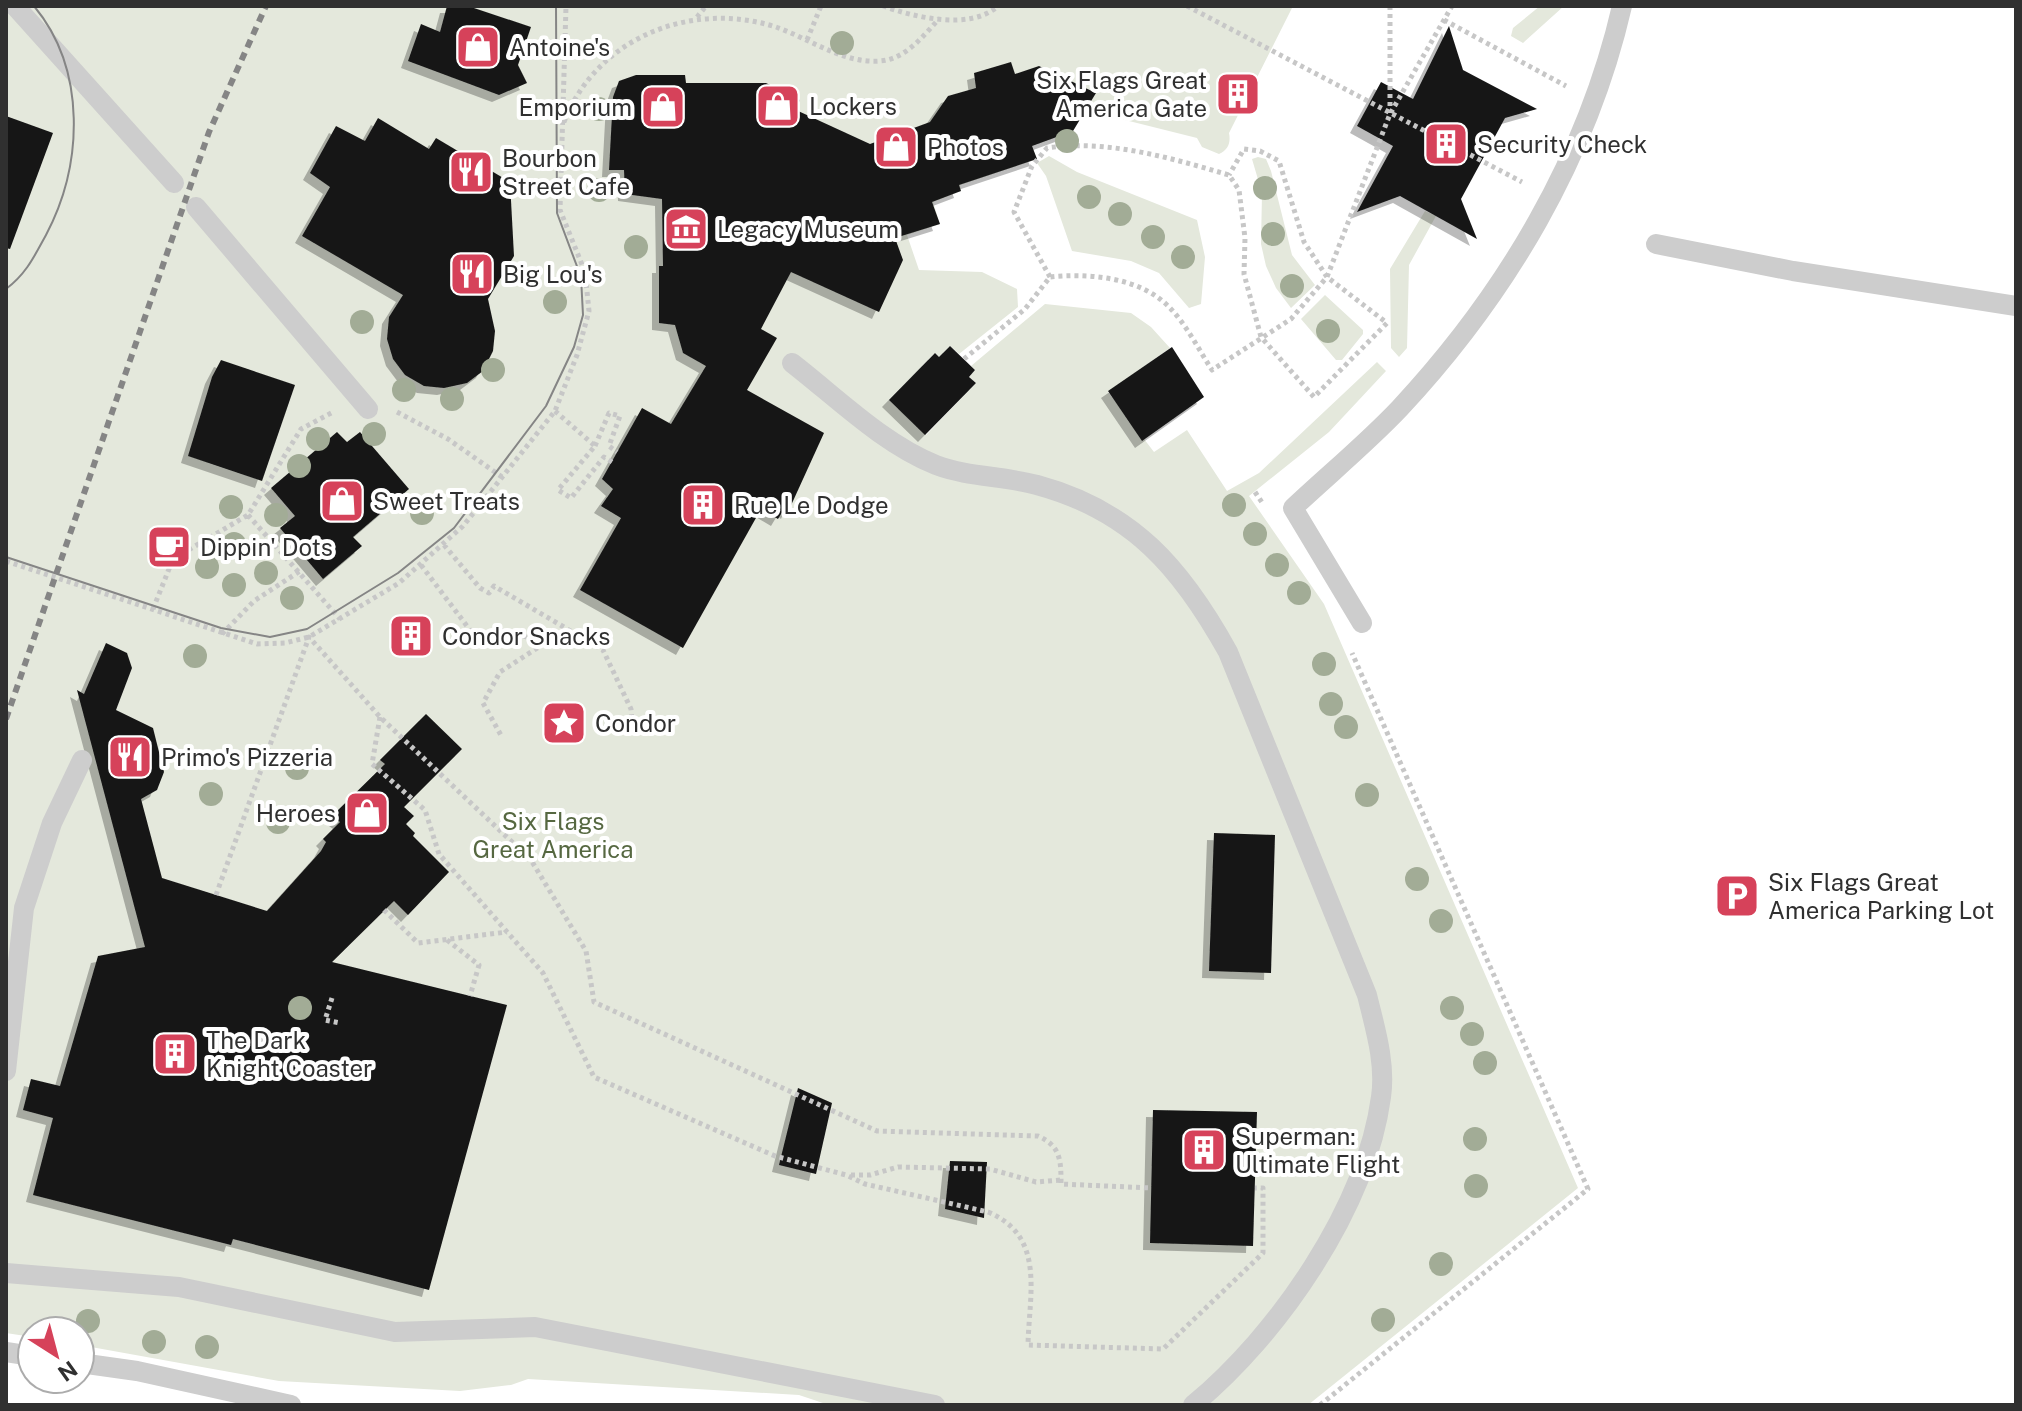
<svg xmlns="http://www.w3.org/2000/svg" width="2022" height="1411" font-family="'Public Sans',sans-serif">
	<defs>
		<filter id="shadow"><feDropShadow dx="-7" dy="7" stdDeviation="0" flood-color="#0004"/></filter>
	</defs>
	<rect width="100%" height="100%" fill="#fff"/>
	<!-- green -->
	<path fill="#e4e8dc" d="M6,6H1293L1229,133C1231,143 1228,150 1219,154L1202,147L1197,138L1085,110L1073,131L1032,146L1037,159L960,185L961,191L933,202L940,224L907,235L919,270L982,272L1017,289L1018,307L959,354L950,346L939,357L935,353L889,400L926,435L976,383L969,377L975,370L971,366L1045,304L1131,313L1151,327L1170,348L1108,392L1154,452L1187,430L1227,491L1259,473L1377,362L1386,371L1329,432L1249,496L1324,604L1578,1188L1308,1405H829L799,1395L528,1379L511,1385L460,1391L279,1381L80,1345V1331H32V1337L6,1333Z
		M1540,6H1564L1523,43L1511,36L1513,28Z
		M1049,156L1077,172L1197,220L1205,257L1201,304L1189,308L1159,273L1131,261L1072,251L1046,176L1037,163Z
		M1258,157L1266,159L1271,171L1292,255L1315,285L1291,308L1276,288L1266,266L1261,244L1262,193L1252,159Z
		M1425,211L1436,216L1409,265L1407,348L1399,357L1391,348L1390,269Z
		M1325,295L1363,330V334L1342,360H1336L1301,319Z"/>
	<!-- building -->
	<path fill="#171717" filter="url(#shadow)" d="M447,6H468L531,27L518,65L527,83L499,95L408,61L421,24L440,32Z
		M1449,26L1463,70L1537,109L1505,118L1461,199L1477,239L1400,196L1357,212L1393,146L1357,126L1381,82L1413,99Z
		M1011,62L1015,74L1039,66L1096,93L1073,131L1032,146L1037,159L959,185L961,191L932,202L940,224L895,238L903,260L879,312L791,272L761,329L777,338L747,390L824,433L788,512L784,509L778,519L761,509L683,648L580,590L621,518L601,506L613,489L602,479L642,408L671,424L706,366L683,353L675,325L659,323V266H663L662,199L625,194L624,170H609L613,97L619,81L636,75H685L686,83H766L800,100L796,110L870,144L930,122L948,96L976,88L974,73Z
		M6,116L53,133L10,249L6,248Z
		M378,118L429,149L436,138L510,182L514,256L488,299L495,331L493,351L483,371L467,383L444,388L424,386L405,375L393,359L387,339L389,317L403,295L302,236L330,187L310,173L336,126L365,141Z
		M950,346L975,370L969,377L976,383L925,435L889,400L935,353L939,357Z
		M1172,347L1204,397L1142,441L1108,391Z
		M221,360L295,385L262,481L188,456L212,377Z
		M337,432L347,442L360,432L409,489L353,537L362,546L323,579L280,528L295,516L271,488Z
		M106,643L127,653L132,668L116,710L153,728L164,772L157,790L141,799L162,878L267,911L321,851L326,842L323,839L340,822L332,816L385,764L380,760L426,714L462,749L404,807L414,816L406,824L415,833L413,836L449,872L408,915L394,901L332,962L507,1005L429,1290L233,1239L231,1245L33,1195L53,1118L23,1110L31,1079L60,1086L98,956L145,947L77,690L84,694Z
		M1214,833L1275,835L1271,973L1209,971Z
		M798,1088L832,1103L816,1174L779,1165Z
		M1153,1110L1257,1112L1253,1246L1150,1243Z
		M950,1161L987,1162L984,1218L945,1209Z"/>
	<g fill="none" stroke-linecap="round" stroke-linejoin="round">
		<!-- path -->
		<path stroke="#c7c7c7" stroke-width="5" stroke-dasharray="4 4" stroke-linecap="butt" d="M883,6C914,17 970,31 998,6
			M1187,6L1522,182
			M1390,6V113
			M697,17L706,6
			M1444,20L1566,86
			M807,40L821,6
			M564,122C597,37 692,0 776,27C810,39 844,64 880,61C906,59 923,36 939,19
			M1050,277L1014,212L1032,166L1047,148C1107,139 1171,158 1229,175L1239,190L1245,238L1244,274L1261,337L1314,397L1387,323L1327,277L1304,242L1279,161L1260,151L1244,149L1229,175
			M964,359L1025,309L1050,277C1089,273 1140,277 1169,307C1186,324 1199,350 1212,370L1291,319L1327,277L1390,114L1452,6
			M555,411L595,446L558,490L571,498L604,457L612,462
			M397,412L448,439L502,477
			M595,446L609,413L620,416L609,446L617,452
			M1255,492L1263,504
			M248,515L340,619
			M444,545L480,588L489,593L494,586L603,650L631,709L632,721L626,720
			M6,561L257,644L285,643L309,637L399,583L463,526L555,411L577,355L589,311L585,272L560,210L566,6
			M421,565L479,642L505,630L545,643L500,672L483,703L502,737
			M153,609L173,559L248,515L301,429L333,412
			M222,634L254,601L300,571
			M380,717L372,764L425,810L439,854L543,973L594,1077L775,1156L846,1175L865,1184L988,1212C1046,1236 1029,1294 1028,1345L1163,1349L1263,1253V1188H1255
			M216,895L309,637L380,717L531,860L586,951L594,1002L877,1131L1038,1136C1061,1146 1061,1161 1061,1184L1151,1188
			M384,910L418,943L507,932
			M447,940L479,965L470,996
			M332,998L325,1020L340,1023
			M851,1175H870L898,1167L990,1169L1036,1182L1061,1180
			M1320,1405L1588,1189L1352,653"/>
		<!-- lane -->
		<path stroke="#cdcdcd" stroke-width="20" d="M15,6L174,183
			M196,207L368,409
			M1656,244L1793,271L2016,306
			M792,363C836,397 883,444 936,465C967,477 1005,476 1037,485C1133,511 1182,569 1228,652L1367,995C1375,1028 1386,1063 1381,1097C1366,1208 1278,1335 1193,1405
			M1362,623L1293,508C1328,475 1367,443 1400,408C1506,294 1587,158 1622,6
			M6,1071L24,908L52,823L82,760
			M6,1273L179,1287L395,1332L535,1327L935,1405
			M6,1352L32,1356
			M80,1363L137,1371L291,1405"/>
		<!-- tram -->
		<path stroke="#858585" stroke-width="2" d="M6,289C26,274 34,257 46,235C83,165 87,70 34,6
			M6,557L221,628L270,637L307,629L398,573L454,528L546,406L574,347L583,315L581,277L557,213L556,6"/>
		<!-- rail -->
		<path stroke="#858585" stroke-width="6" stroke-dasharray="8 6" stroke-linecap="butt" d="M6,719L209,132L266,6"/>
	</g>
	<!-- trees -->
	<g fill="#a2ac96">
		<circle cx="842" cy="43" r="12"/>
		<circle cx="599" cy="109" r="12"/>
		<circle cx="1067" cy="141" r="12"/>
		<circle cx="1265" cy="188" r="12"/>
		<circle cx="599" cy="190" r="12"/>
		<circle cx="1089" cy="197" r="12"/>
		<circle cx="1120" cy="214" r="12"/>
		<circle cx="1273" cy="234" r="12"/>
		<circle cx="1153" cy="237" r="12"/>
		<circle cx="636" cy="247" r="12"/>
		<circle cx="1183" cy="257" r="12"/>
		<circle cx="1292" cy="286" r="12"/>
		<circle cx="555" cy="302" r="12"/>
		<circle cx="362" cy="322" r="12"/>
		<circle cx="1328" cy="331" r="12"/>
		<circle cx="493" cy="370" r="12"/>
		<circle cx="404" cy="390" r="12"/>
		<circle cx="452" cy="399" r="12"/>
		<circle cx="374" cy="434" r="12"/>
		<circle cx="318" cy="439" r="12"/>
		<circle cx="299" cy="466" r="12"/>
		<circle cx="1234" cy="505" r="12"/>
		<circle cx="231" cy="507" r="12"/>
		<circle cx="422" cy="513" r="12"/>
		<circle cx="276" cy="515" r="12"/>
		<circle cx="1255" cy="534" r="12"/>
		<circle cx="234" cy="544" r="12"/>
		<circle cx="1277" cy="565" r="12"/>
		<circle cx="207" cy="567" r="12"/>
		<circle cx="266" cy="573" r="12"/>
		<circle cx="234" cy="585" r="12"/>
		<circle cx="1299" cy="593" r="12"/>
		<circle cx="292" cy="598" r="12"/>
		<circle cx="195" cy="656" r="12"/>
		<circle cx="1324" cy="664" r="12"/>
		<circle cx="1331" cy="704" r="12"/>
		<circle cx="1346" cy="727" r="12"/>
		<circle cx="297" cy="768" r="12"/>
		<circle cx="211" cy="794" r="12"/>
		<circle cx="1367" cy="795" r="12"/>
		<circle cx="278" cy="822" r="12"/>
		<circle cx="1417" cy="879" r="12"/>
		<circle cx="1441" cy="921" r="12"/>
		<circle cx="300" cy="1008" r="12"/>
		<circle cx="1452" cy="1008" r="12"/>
		<circle cx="1472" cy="1034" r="12"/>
		<circle cx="1485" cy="1063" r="12"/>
		<circle cx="1475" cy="1139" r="12"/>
		<circle cx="1476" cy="1186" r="12"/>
		<circle cx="1441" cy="1264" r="12"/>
		<circle cx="1383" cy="1320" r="12"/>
		<circle cx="88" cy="1321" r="12"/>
		<circle cx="154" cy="1342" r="12"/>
		<circle cx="207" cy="1347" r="12"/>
	</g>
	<!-- icons -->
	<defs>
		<g id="shop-square" transform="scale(2.3)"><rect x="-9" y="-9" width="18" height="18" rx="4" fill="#d6425a" stroke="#fff"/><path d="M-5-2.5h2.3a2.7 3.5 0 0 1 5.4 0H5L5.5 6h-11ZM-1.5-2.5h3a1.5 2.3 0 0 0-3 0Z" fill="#fff"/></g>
		<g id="building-square" transform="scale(2.3)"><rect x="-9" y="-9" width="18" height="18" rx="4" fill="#d6425a" stroke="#fff"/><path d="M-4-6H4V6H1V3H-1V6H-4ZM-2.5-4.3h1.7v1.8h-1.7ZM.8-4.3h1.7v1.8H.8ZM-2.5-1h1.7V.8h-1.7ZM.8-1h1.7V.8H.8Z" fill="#fff"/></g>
		<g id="restaurant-square" transform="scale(2.3)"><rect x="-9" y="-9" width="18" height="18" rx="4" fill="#d6425a" stroke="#fff"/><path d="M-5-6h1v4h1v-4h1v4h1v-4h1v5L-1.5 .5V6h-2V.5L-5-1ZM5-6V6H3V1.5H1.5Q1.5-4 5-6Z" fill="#fff"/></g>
		<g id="museum-square" transform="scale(2.3)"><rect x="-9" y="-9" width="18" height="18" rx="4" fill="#d6425a" stroke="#fff"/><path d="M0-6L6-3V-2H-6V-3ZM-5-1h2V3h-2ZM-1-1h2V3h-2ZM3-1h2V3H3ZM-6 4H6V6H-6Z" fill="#fff"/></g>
		<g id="cafe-square" transform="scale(2.3)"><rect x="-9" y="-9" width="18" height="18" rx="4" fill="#d6425a" stroke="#fff"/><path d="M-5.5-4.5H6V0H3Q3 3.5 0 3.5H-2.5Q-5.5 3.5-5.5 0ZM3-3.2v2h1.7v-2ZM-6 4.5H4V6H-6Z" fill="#fff"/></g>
		<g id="sight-square" transform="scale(2.3)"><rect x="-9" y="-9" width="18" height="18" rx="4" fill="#d6425a" stroke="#fff"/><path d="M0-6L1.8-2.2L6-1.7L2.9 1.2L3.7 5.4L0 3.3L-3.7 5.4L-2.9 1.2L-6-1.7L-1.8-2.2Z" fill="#fff"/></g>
		<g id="parking-square" transform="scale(2.3)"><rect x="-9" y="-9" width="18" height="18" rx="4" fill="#d6425a" stroke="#fff"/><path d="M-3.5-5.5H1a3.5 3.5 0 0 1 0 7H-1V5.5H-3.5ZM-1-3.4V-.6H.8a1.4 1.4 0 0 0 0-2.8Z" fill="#fff"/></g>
	</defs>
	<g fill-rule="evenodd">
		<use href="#shop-square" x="478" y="47"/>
		<use href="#building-square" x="1238" y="94"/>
		<use href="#shop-square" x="778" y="106"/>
		<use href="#shop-square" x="663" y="107"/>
		<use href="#building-square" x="1446" y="144"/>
		<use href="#shop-square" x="896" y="147"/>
		<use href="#restaurant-square" x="471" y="172"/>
		<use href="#museum-square" x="686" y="229"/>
		<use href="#restaurant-square" x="472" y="274"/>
		<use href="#shop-square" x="342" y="501"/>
		<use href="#building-square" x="703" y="505"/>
		<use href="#cafe-square" x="169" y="547"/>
		<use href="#building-square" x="411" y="636"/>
		<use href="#sight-square" x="564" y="723"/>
		<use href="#restaurant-square" x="130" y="757"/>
		<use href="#shop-square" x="367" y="813"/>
		<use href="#parking-square" x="1737" y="896"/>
		<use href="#building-square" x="175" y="1054"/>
		<use href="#building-square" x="1204" y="1150"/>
	</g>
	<g text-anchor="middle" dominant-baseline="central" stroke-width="8" stroke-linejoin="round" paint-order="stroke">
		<!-- poi labels -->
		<g font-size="24" fill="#303030" stroke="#fff" text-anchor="start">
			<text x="509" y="47">Antoine's</text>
			<text x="1207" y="80" text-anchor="end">Six Flags Great<tspan x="1207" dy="28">America Gate</tspan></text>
			<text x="809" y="106">Lockers</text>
			<text x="632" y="107" text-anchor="end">Emporium</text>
			<text x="1477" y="144">Security Check</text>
			<text x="927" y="147">Photos</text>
			<text x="502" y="158">Bourbon<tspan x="502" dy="28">Street Cafe</tspan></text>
			<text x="717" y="229">Legacy Museum</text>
			<text x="503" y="274">Big Lou's</text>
			<text x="373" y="501">Sweet Treats</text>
			<text x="734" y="505">Rue Le Dodge</text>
			<text x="200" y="547">Dippin' Dots</text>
			<text x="442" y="636">Condor Snacks</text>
			<text x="595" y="723">Condor</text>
			<text x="161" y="757">Primo's Pizzeria</text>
			<text x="336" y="813" text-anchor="end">Heroes</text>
			<text x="1768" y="882">Six Flags Great<tspan x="1768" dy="28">America Parking Lot</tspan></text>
			<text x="206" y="1040">The Dark<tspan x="206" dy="28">Knight Coaster</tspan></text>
			<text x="1235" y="1136">Superman:<tspan x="1235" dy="28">Ultimate Flight</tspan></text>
		</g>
		<!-- park labels -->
		<g font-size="24" fill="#566841" stroke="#fff">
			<text x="553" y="821">Six Flags<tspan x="553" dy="28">Great America</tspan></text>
		</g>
	</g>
	<!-- border -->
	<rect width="2022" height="1411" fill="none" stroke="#303030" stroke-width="16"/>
	<!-- north arrow -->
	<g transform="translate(56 1355) rotate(144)"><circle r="38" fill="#ffffff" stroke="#acacac" stroke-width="2"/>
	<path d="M0-6L14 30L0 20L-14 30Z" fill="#d6425a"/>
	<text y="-12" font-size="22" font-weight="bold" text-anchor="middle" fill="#303030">N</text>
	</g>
</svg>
